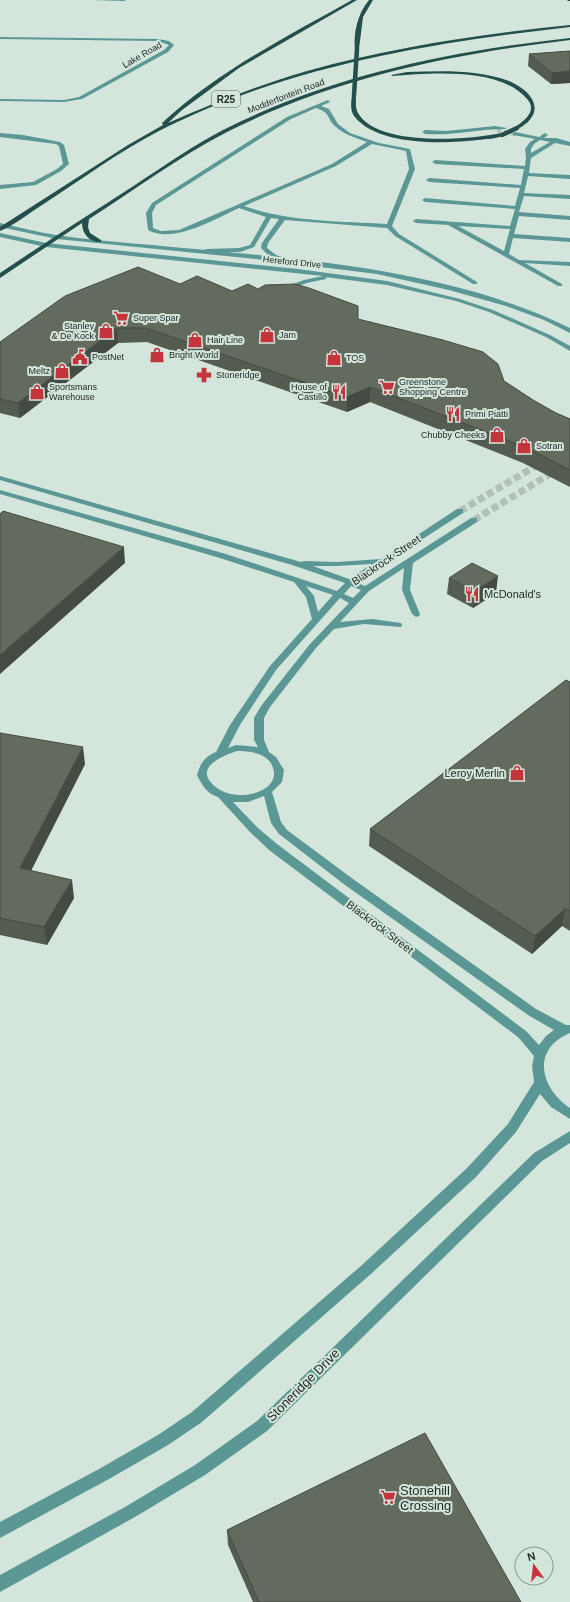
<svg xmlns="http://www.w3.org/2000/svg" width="570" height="1602" font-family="Arial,sans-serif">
	<rect width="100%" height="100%" fill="#d4e6dc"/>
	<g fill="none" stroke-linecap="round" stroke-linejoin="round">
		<!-- minor-tunnel -->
		<path stroke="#b1c0b8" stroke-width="4.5" stroke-dasharray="4.5 2.5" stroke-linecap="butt" d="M497,131L515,134"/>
		<!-- tertiary-tunnel -->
		<path stroke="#b1c0b8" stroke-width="7" stroke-dasharray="7 3.5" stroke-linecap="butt" d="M460,511L544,461
			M474,520L570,462"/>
		<!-- minor -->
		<path fill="#5b9895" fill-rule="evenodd" d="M92,0H126L124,1Z
			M0,37L158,39L169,41L174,45L168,52L82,99L64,102L0,101V99L64,100L79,97L164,50L169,45L158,41L0,39Z
			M328,100L330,102L321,106L329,109L338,124L350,133L379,143L410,149L415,169L392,226L399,234L477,282V284H473L395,236L387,228L285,220L268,243L267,248L276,255L288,259V261L286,262L269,256L261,248L262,243L279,219L271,218L254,247L240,252H204V250L206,249L239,248L250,245L266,217L239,208C215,219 174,244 148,230L146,213L152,203L287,117ZM316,108C332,113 326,119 336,127C345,135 356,138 367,142L332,164L179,230L161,231L153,228L152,213L156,205L291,119ZM372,144L406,151L409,169L387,224C339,221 289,222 244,206L336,166Z
			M495,126L507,128L505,129C478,129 452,136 425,134L422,132L425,130L446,131Z
			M515,132L539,137L545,133L548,135L544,138H556L570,142V146L555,143L531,158L529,173L570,175V179L528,176L524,193L570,195V199L524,196L519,212L570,216V220L519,216L514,234L570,238V242L513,238L509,254L519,260L570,262V266L525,263L562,284V286H558L448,225L416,223L413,221L416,219L510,226L515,209L425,202L422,200L425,198L515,206L520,188L429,182L426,180L429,178L521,185L524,169L435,164L432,162L435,160L525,166L526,157L525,149L530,142L535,139L513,135V133ZM540,140L550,142L531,153V149L534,144ZM458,226L510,229L504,251Z
			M0,133L23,135L60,142L64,145L69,164L61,171L36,185L0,189V185L33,182L57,169L63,164L59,146L56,144L0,137Z"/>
		<!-- tertiary -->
		<path fill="#5b9895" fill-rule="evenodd" d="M0,223C19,227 37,232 56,235C88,240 120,242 152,245C288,258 446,267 570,328V333L544,320L506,306L449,290L377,274L256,259L57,239L0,227Z
			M0,233L46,243L298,269L387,281L460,299L493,310L550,335L570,346V351L546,337L489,312L456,301L387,285L325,277L327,278L326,279L307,283L287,290L284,288L285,287L304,280L323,276L46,247L0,237Z
			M0,476L301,562L304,561L337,562L381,559L457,509H463V513L356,582L365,586L471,518H477V522L413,563L410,590L420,614L419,616L416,617L412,614L402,590L404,568L369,591L340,622L372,619L401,623L402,625L401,627L364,624L334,629L316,648L270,707L264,718V740L269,752L276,757L284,770L282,782L272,792L281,822L287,830L353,879L536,1009L566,1025H570V1033C531,1049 540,1088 570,1108V1119L551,1107L540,1094L516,1132L477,1176L372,1273L202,1422L168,1445L109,1479L0,1538V1522L99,1469L158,1435L192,1412L362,1265L467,1168L508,1124L534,1082L532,1066L534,1056L518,1037L269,850L250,832L218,797C207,794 202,785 197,775C200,764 205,756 216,752L230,725L270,666L312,619L306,597L294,582L220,558L0,494V490L226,554L337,591L345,583L292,565L0,480ZM372,564L349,579L313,566H337ZM306,586L333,595L318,612L314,596ZM351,586L361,590L353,598L344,594ZM340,598L349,603L310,644L261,706L254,718V740L258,747L236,745L228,748L240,725L276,670ZM237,751C250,751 269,753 273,768C275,773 274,779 271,783C260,797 231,799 217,788C192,769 219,757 237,751ZM264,796L271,823L279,834L345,885L528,1015L554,1030L546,1036L539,1045L526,1031L277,844L258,828L233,802H248Z
			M570,1131V1143L542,1161L267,1431L205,1475L135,1517L0,1592V1575L125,1507L195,1465L257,1421L534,1153Z"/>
		<!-- primary -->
		<path fill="#244f4d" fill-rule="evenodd" d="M352,0H357L239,68L182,110L168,123C213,103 259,85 307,71C393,47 481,34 570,25V27C429,43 287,66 159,131C118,152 81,180 42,205C29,213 15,225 0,231V227L128,145L163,125L162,123C218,71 286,37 352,0Z
			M369,0H373L363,17L359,49L355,50C353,33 358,13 369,0Z
			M567,0H570V1H568Z
			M570,38V40C451,54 334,78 227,132C180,156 133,191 89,219L88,227L90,233L101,240V242C90,243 82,234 82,223L0,278V273L15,263C55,236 95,211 135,185C164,166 192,146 223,130C332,75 450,51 570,38Z
			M407,72C441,71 477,69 509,81C526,88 545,105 528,122C524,125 520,129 515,129V127C524,121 537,111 528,100C502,67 431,73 393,76L391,75Z
			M354,94L356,95C356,101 355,108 358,113C377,147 469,140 502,133L505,135C497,139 486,139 478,140C443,144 377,146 354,116C350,110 351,102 352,95Z"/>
		<!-- primary-bridge -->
		<path stroke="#244f4d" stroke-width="4.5" d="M354,95L357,49
			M502,135L517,128"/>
	</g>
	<!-- wall -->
	<path fill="#545c51" d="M570,51V83L551,84L528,66L529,54Z
		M180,284L232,291L258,289L358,319L504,381L533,400L556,413L570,419V487L523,463L370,402L347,412L147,342L118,343L20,418L0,413V342Z
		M449,578L496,593L473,608L447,594Z
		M570,682V931L562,926L532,954L369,846L370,829Z
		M0,733L85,764L31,871L74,898L47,945L0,935Z
		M227,1530L521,1602H253L228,1545Z"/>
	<!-- shaded-wall -->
	<path fill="#454b42" d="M570,71V83L551,84L552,73Z
		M117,328L118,343L20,418L18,403Z
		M370,387V402L347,412V397Z
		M124,547L125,563L0,674V655Z
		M498,576L496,593L473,608L475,591Z
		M83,747L85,764L23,886L20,868Z
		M72,880L74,898L47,945L44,927Z
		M565,909L562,926L532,954L535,936Z"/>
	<!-- building -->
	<path fill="#626b5e" stroke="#454b42" d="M570,51V71L552,73L529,54Z
		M138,267L180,284L197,276L232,291L248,284L258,289L265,285L295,284L309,288L358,306V319L443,340L483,352L498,364L504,381L533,400L556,413L570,419V470L525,447L370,387L347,397L146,328H117L18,403L0,399V342L65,296Z
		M3,511L124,547L0,655V514Z
		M472,563L498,576L475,591L449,578Z
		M566,680L570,682V911L565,909L535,936L370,829Z
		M0,733L83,747L20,868L72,880L44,927L0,918Z
		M425,1433L521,1602H259L227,1530Z"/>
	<!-- icons -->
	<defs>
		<g id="supermarket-bare" transform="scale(1.2)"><path d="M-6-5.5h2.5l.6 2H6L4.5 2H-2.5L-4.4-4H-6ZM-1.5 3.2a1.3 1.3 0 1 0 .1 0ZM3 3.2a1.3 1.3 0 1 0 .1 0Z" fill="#c3343b" stroke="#d4e6dc" stroke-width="2.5" paint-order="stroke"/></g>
		<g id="shop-bare" transform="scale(1.2)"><path d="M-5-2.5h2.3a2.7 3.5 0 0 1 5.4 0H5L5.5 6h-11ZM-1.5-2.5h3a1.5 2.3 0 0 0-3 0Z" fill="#c3343b" stroke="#d4e6dc" stroke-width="2.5" paint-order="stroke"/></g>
		<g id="civic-bare" transform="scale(1.2)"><path d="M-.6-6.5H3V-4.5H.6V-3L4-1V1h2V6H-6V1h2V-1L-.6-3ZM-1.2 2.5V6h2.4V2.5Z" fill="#c3343b" stroke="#d4e6dc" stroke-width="2.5" paint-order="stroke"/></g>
		<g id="pharmacy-bare" transform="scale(1.2)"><path d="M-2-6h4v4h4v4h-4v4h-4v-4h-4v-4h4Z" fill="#c3343b" stroke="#d4e6dc" stroke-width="2.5" paint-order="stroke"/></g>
		<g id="restaurant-bare" transform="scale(1.2)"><path d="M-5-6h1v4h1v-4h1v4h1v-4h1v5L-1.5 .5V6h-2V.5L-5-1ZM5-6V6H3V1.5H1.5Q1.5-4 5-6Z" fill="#c3343b" stroke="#d4e6dc" stroke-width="2.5" paint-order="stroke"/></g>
	</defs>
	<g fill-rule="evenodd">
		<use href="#supermarket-bare" x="121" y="318"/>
		<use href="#shop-bare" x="106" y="331"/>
		<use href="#shop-bare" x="267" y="335"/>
		<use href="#shop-bare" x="195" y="340"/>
		<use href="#shop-bare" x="157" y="355"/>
		<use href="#civic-bare" x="80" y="357"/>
		<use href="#shop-bare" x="334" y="358"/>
		<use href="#shop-bare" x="62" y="371"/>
		<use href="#pharmacy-bare" x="204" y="375"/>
		<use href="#supermarket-bare" x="387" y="387"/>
		<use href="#shop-bare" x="37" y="392"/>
		<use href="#restaurant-bare" x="339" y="392"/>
		<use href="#restaurant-bare" x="453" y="414"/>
		<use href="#shop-bare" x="497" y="435"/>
		<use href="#shop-bare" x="524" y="446"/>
		<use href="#restaurant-bare" x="472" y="594"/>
		<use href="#shop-bare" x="517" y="773"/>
		<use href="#supermarket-bare" x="388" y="1497"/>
	</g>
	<g text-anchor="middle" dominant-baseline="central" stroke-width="4" stroke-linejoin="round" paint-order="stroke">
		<!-- far-street labels -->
		<g font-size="9" fill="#232a26" stroke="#d4e6dc">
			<text transform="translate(142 55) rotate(-30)">Lake Road</text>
			<text transform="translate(286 96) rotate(-21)">Modderfontein Road</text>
			<text transform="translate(292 262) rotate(6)">Hereford Drive</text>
		</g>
		<!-- far-poi labels -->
		<g font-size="9" fill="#232a26" stroke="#d4e6dc" text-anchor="start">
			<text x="133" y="318">Super Spar</text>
			<text x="94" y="326" text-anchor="end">Stanley<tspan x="94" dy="10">&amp; De Kock</tspan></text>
			<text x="279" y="335">Jam</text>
			<text x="207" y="340">Hair Line</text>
			<text x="169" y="355">Bright World</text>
			<text x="92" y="357">PostNet</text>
			<text x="346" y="358">TOS</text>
			<text x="50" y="371" text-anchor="end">Meltz</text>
			<text x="216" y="375">Stoneridge</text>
			<text x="399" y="382">Greenstone<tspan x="399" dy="10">Shopping Centre</tspan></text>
			<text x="49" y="387">Sportsmans<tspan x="49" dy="10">Warehouse</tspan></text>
			<text x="327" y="387" text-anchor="end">House of<tspan x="327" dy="10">Castillo</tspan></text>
			<text x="465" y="414">Primi Piatti</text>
			<text x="485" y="435" text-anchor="end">Chubby Cheeks</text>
			<text x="536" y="446">Sotran</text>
		</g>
		<!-- shield labels -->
		<rect fill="#d4e6dc" stroke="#58625d" stroke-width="1" x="212" y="91" width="28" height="16" rx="3"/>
		<g font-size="10" font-weight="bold" fill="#232a26">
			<text x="226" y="99">R25</text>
		</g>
		<!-- street labels -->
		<g font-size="11" fill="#232a26" stroke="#d4e6dc">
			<text transform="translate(386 560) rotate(-34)">Blackrock Street</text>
			<text transform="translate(380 927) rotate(37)">Blackrock Street</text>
		</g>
		<!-- poi labels -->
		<g font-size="11" fill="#232a26" stroke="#d4e6dc" text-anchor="start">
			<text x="484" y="594">McDonald's</text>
			<text x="505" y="773" text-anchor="end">Leroy Merlin</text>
		</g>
		<!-- near-street labels -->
		<g font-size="13" fill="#232a26" stroke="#d4e6dc">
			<text transform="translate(303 1385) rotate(-45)">Stoneridge Drive</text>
		</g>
		<!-- near-poi labels -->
		<g font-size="13" fill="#232a26" stroke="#d4e6dc" text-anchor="start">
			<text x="400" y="1490">Stonehill<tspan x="400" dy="15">Crossing</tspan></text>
		</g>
	</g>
	<!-- north arrow -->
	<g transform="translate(534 1566) rotate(345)"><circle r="19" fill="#d4e6dc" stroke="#8d9b93"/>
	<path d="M0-3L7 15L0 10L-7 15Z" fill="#c3343b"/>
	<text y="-6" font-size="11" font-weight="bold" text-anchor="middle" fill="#232a26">N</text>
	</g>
</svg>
